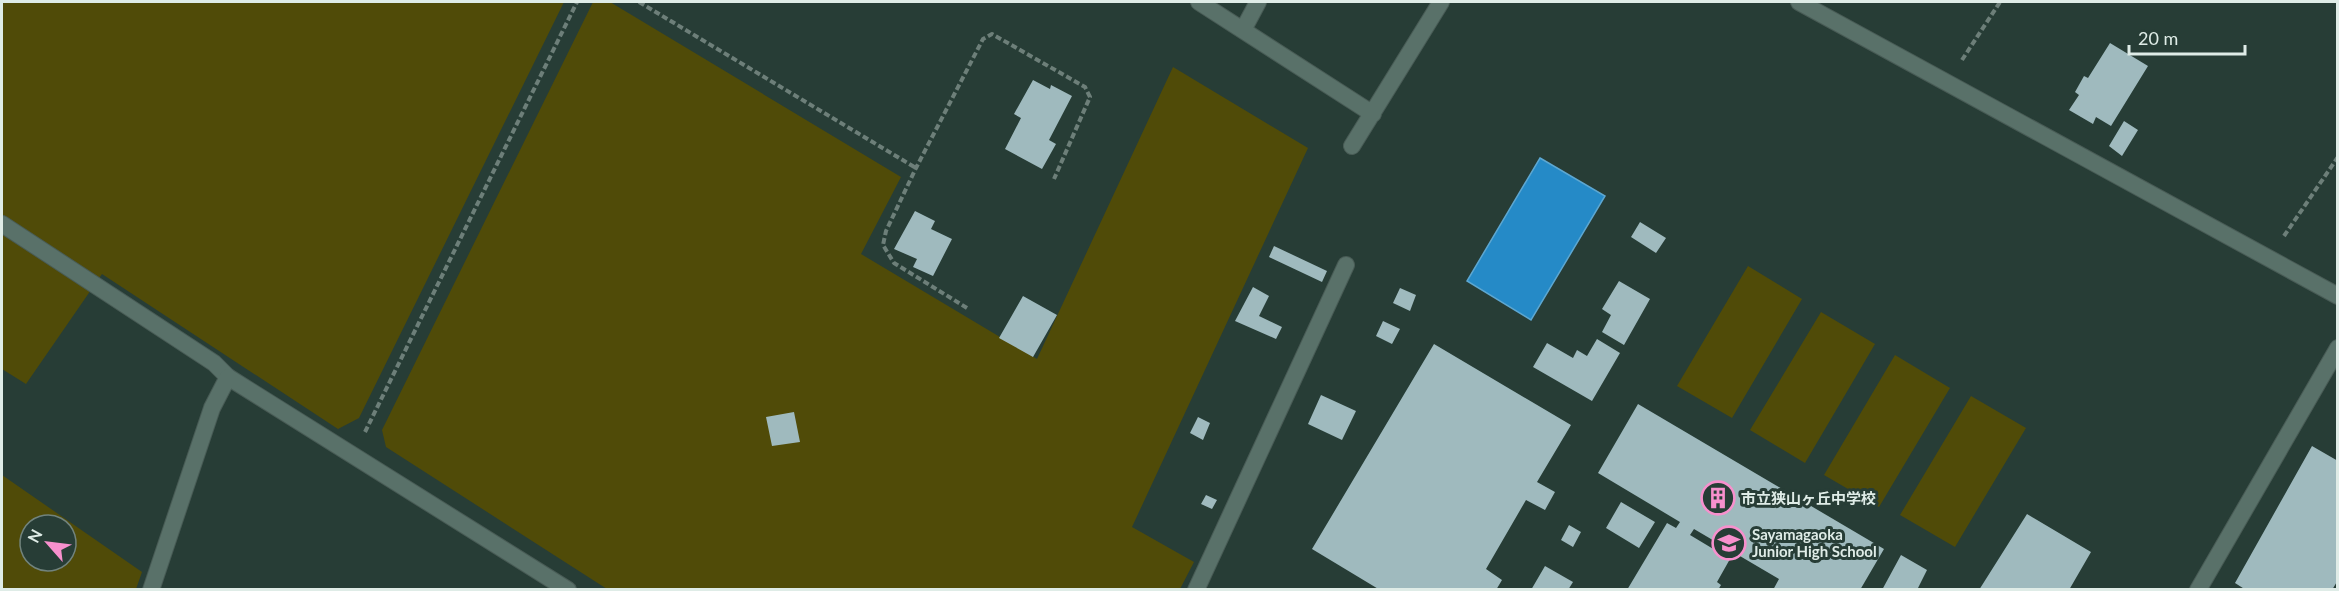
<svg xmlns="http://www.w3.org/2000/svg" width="2339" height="591" font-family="Lato,'Noto Sans JP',sans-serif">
	<rect width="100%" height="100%" fill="#273d36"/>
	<!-- green -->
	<path fill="#504b08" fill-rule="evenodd" d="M2,2H564L359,418L338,429L102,274L26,384L2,369Z
		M593,2H610L901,177L861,254L1037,359L1173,67L1308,148L1132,527L1194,562L1180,589H607L386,447L382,430Z
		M1748,266L1802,299L1732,418L1677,386Z
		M1821,312L1875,344L1805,463L1750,430Z
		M1895,355L1950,388L1879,507L1824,475Z
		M1971,396L2026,428L1955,547L1900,515Z
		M2,475L142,572L136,589H2ZM30,525H66V561H30Z"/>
	<!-- water -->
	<path fill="#258ac7" stroke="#5da7d1" stroke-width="1.5" d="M1540,158L1605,196L1531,320L1467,281Z"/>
	<!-- building -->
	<path fill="#9fbabe" d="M2110,43L2148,66L2111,126L2096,117L2093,124L2069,110L2079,95L2075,92L2084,76L2088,78Z
		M1033,80L1050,89L1051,85L1072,96L1049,140L1056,144L1042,169L1005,149L1021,118L1014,114Z
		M2124,121L2138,130L2122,156L2109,146Z
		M915,211L935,221L931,229L952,239L933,276L913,267L917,259L894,249Z
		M1640,222L1666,238L1656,253L1631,237Z
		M1274,246L1327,271L1322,282L1269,257Z
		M1619,281L1650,299L1624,345L1602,332L1611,315L1602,309Z
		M1253,287L1269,296L1259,316L1282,327L1276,339L1235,321Z
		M1400,288L1416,295L1410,311L1393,303Z
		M1023,296L1057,315L1033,357L999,338Z
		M1383,321L1400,329L1392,344L1376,336Z
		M1597,339L1620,353L1592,401L1533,367L1547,343L1573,358L1577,350L1587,356Z
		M1434,344L1571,425L1537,482L1555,492L1545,510L1526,500L1486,569L1502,580L1496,590H1380L1312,549Z
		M1321,395L1356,411L1342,440L1308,424Z
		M1638,404L1884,549L1860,590H1773L1779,579L1694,529L1690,535L1730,559L1717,582L1721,585L1718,590H1627L1667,523L1676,528L1680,522L1598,473Z
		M794,412L800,442L772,446L766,417Z
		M1198,417L1210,423L1203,440L1190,433Z
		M2312,446L2338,461V580L2332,590H2246L2235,583Z
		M1206,495L1217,500L1212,509L1201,504Z
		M1621,502L1655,522L1639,548L1606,528Z
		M2027,514L2091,552L2069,590H1979Z
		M1569,525L1581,532L1573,547L1561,540Z
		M1901,555L1927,570L1917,590H1882Z
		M1545,566L1573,582L1568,590H1531Z"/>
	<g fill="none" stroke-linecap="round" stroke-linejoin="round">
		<!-- service casing -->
		<g stroke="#495c56" stroke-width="18">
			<path id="service" d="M2,224L214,363L228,377
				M1196,590L1346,265"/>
		</g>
		<!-- minor casing -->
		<g stroke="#495c56" stroke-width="18">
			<path id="minor" d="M1199,2L1373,114
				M1799,2L2338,296
				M1243,30L1258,2
				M1352,146L1441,2
				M151,590L212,408L228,377L568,590
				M2198,590L2338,348"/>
		</g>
		<!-- path -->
		<path stroke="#6d7f79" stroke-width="4" stroke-dasharray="6 3" stroke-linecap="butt" d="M639,2L916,168
			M1962,60L2000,2
			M2284,236L2338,157
			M967,308L894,263L883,245L886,231L916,168L983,39L992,34L1085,87L1090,97L1054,179
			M365,432L577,2"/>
		<!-- service -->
		<use href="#service" stroke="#597169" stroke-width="16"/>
		<!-- minor -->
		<use href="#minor" stroke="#597169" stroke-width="16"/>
	</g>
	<!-- icons -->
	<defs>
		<g id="building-ring" transform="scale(1.725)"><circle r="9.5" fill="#273d36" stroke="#f790cd" stroke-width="1.5"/><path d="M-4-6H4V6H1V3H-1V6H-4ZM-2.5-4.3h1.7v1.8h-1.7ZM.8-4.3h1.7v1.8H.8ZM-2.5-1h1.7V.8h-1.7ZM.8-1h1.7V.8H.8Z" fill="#f790cd"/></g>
		<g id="school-ring" transform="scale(1.725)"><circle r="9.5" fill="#273d36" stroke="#f790cd" stroke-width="1.5"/><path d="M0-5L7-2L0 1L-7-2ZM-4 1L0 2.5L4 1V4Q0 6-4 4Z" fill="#f790cd"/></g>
	</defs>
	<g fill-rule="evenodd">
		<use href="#building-ring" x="1718" y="498"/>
		<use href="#school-ring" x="1729" y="543"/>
	</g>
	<g text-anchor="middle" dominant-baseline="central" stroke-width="6" stroke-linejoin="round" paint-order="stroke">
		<!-- poi labels -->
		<g font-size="15" font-weight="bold" fill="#dfece7" stroke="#273d36" text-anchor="start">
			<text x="1741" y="498">市立狭山ヶ丘中学校</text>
			<text x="1752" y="534">Sayamagaoka<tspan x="1752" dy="17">Junior High School</tspan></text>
		</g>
	</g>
	<!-- border -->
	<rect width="2339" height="591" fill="none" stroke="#dfece7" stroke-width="6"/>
	<!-- north arrow -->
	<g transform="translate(48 543) rotate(298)"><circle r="28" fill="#273d36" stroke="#71837d" stroke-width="1.5"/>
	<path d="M0-4.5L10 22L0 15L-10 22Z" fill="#f790cd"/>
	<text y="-9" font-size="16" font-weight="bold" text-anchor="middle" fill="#dfece7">N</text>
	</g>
	<!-- scale -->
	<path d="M2129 45v9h116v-9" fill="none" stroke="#dfece7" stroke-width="3"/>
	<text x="2138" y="45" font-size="18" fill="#dfece7" stroke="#273d36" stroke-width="4.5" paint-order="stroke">20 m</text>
</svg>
